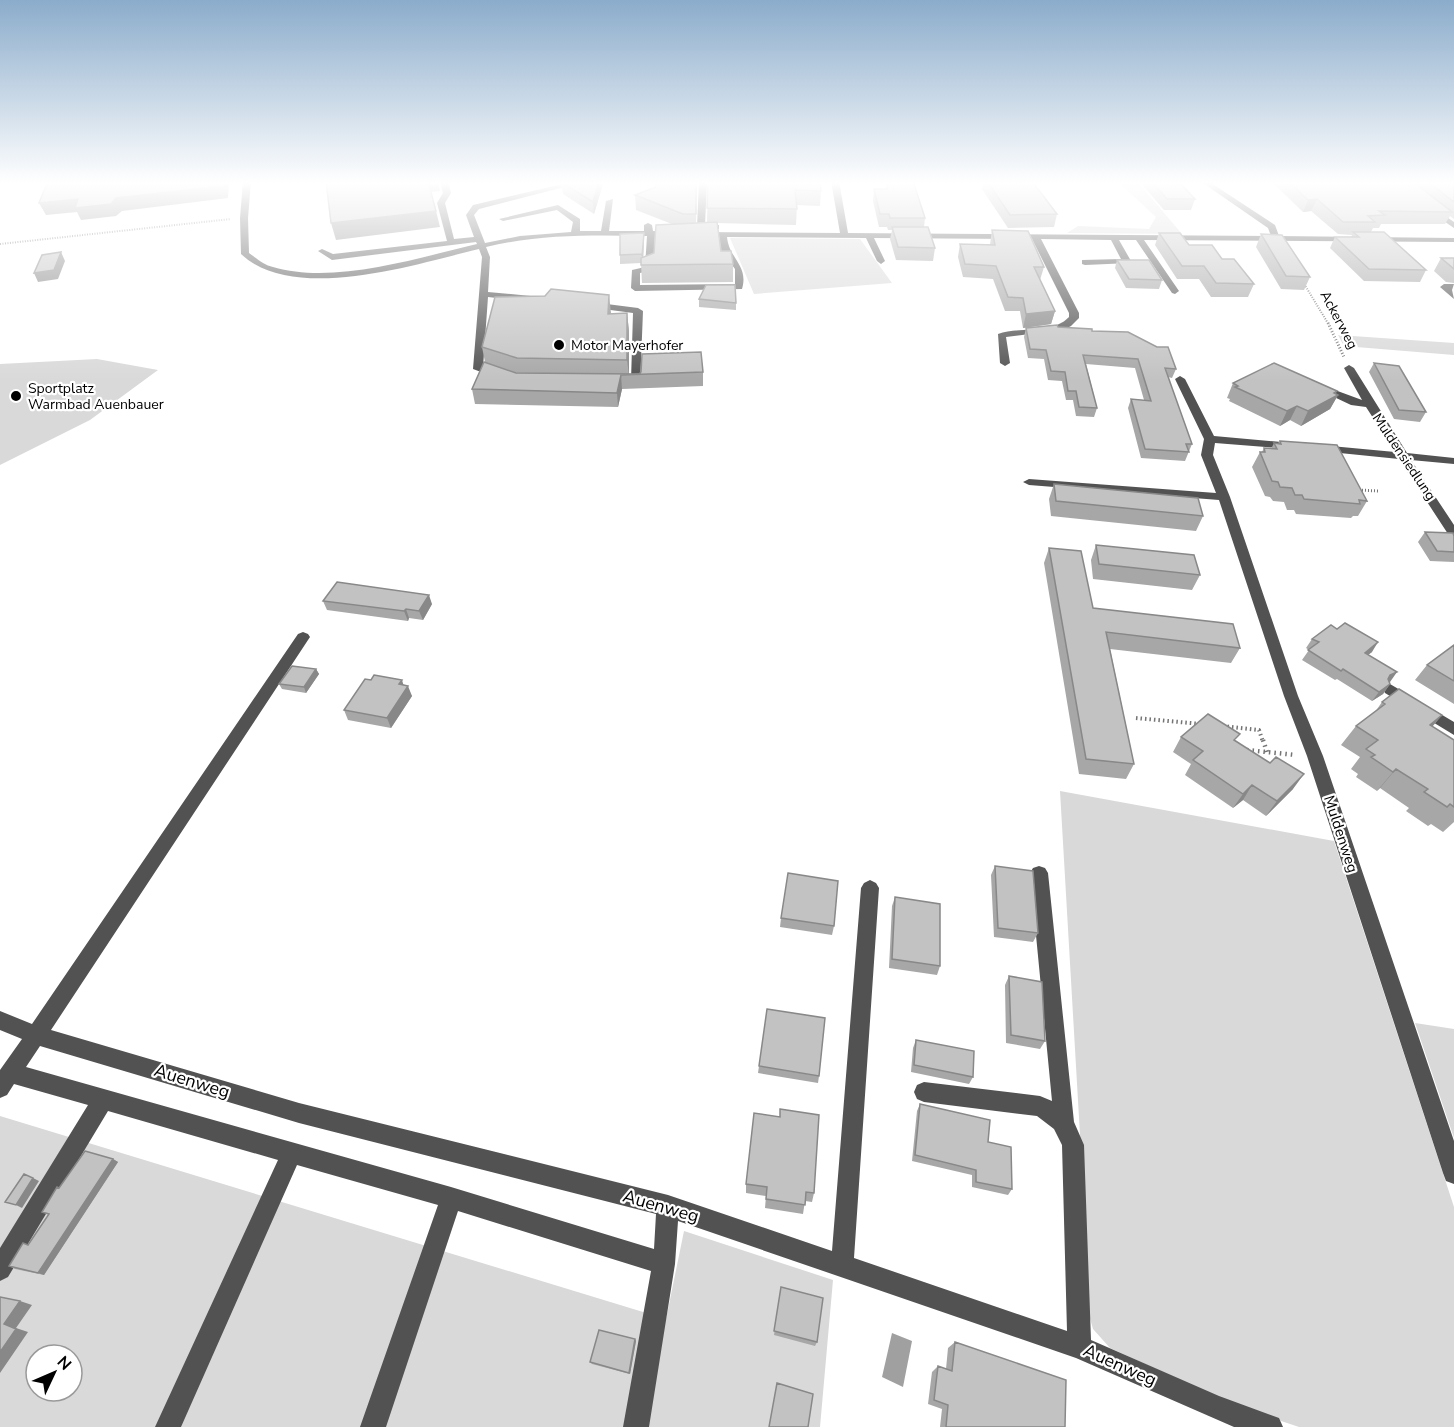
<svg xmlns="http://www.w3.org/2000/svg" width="1454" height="1427" font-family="'Nunito Sans',sans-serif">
	<rect width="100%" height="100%" fill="#fff"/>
	<!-- green -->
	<path fill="#d9d9d9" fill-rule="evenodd" d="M1117,181H1137L1182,234L1067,233L1078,226L1149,229L1156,217Z
		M730,238L860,239L892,283L754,294Z
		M1338,335L1454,343V355L1344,346Z
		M97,359L158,370L90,420L0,465V364Z
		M1060,791L1334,841L1454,1207V1427H1299L1237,1406L1110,1348L1093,1329L1085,1301L1080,1135Z
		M1415,1023L1454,1029V1138Z
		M0,1116L666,1319L684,1231L833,1280L820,1427H0ZM36,1355H72V1391H36Z"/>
	<!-- water -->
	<path fill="#a0a0a0" d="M892,1333L912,1341L903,1387L882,1377Z"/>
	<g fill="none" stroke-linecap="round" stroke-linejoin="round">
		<!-- path-far3 -->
		<path stroke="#747474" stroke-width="2" stroke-dasharray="1 1.5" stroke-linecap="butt" d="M0,244L231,219
			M1303,282L1329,325"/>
		<!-- path-far2 -->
		<path stroke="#747474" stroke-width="3" stroke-dasharray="1 2" stroke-linecap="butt" d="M1328,323L1344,357
			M1359,490L1378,491"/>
		<!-- path-far1 -->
		<path stroke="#747474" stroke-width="4" stroke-dasharray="1.5 3" stroke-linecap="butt" d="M1136,718L1201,724
			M1223,726L1259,730L1263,742"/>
		<!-- path -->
		<path stroke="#747474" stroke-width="4.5" stroke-dasharray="1.5 4" stroke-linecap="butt" d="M1263,740L1267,752
			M1247,750L1296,755"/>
		<!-- minor -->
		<path fill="#525252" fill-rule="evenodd" d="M243,181H251L248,218L249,253C256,258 264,265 273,267C334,285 417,258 477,244L476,242L332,260L318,251L322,249L333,254L447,241L437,203L443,193L440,181H448L451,193L445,203L454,239L474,237L466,215L473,205L575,181H588L479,209L474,215L485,243L520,236L571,232L573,222L557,210L503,221L499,219L558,205L580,219V231H601L606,201L613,199L609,231H644V225L648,223L652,225L653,231L676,232L680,234L676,236H655L653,270L640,273V285L735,284V269L720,248L719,237L700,236L696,234L697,232L840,233L831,181H839L848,233L1271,236L1268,228L1200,181H1208L1275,225L1279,236L1454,238V242L1144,240L1179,291L1175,294L1172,293L1136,240H1119L1131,261L1130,263L1085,265L1082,264V260L1121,259L1111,240L1041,239L1079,313V318L1071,326L1063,330L1006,337L1010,363L1005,366L1000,363L998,334C1020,326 1052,335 1069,317V313L1032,239L874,238L885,261L881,264L877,261L866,238L727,237C729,259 749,265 742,289L635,291L631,288L632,270L645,267L647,236C593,235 540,234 486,247L490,257L488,292L531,296L536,299L531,302L488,297L483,367L504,374V378L500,379L473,369L482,257L479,249C416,264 294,304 241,254L240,218Z
			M699,181H707L705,225H719V229H701L697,227Z
			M1432,207L1454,222V228L1429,211V207Z
			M1444,284H1454L1452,290L1454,299L1440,287Z
			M591,302L638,308L643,311L640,386L628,387L623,384L631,381L633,313L588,307L586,305Z
			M1349,365L1354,368L1407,453L1454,458V464L1411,460L1454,525V538L1450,537L1399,459L1320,451L1314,448L1320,445L1395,452L1366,407L1351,405L1315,388L1324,386L1362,400L1344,368Z
			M1180,376L1185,379L1214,436L1293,443L1299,446L1293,449L1215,443L1213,455L1230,497L1298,696L1323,756L1454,1141V1184L1446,1181L1443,1173L1307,756L1284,696L1219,500L1029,485L1023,482L1029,479L1216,493L1201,455L1204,439L1175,379Z
			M303,632L308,634L310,637L308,640L51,1030L299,1103L668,1195L832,1251L861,888L864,883L870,880L876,883L879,888L854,1258L1067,1331L1062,1145L1054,1129L1037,1116L924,1102L917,1099L914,1092L917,1085L924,1082L1040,1096L1052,1101L1030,873L1033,868L1039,866L1045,868L1048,873L1074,1122L1084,1145L1091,1340L1219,1396L1279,1418L1283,1427H1234L1076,1358L678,1221L675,1264L649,1427H623L651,1271L458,1211L386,1427H360L438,1205L297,1165L181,1427H155L278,1160L108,1111L8,1277L0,1281V1248L88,1105L14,1084L7,1095L0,1098V1070L22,1039L0,1030V1011L32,1024L298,634ZM40,1046L299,1123L656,1214L654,1249L451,1187L26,1067Z
			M1390,684L1454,722V735L1385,693L1383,689L1385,685Z"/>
	</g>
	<!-- wall -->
	<path fill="#a7a7a7" d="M563,181H603V184L594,214L563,194L561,182Z
		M656,181H697L696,223L707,222L708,181L821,191L820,206L797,205L796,225L717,223L721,251L733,264V282L642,283L641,263L620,264V255L644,233L643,257L654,253L672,224L636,210L635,195L656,187Z
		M984,181H1032L1057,214L1054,227L1008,228L982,189Z
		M1139,181H1178L1195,199L1191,210H1164Z
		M1271,181H1454V219L1450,216L1445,224H1381L1379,228H1373L1371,232L1426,270L1420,282L1364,281L1330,248L1335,237H1351L1352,235L1338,234L1311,211L1303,212Z
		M874,189L925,218L924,227L935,248L933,261L896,260L890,239L892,230H888L887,227H879L873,201Z
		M992,230L1044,267L1040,280L1055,311L1051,324L1023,328L1020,311H1005L993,279L963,277L958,257L960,244L990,245Z
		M1159,233L1222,259L1254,284L1248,297H1211L1199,279H1177L1155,245Z
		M1261,234L1310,277L1304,290L1281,289L1256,247Z
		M1441,258H1454V283L1446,282L1434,271Z
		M1117,260L1162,280L1159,289L1126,288L1115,268Z
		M699,299L736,303V310L699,307Z
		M627,313L629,331V374L703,372V386L622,389L618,407L475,404L472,389L485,362L482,347L611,314Z
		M1058,327L1092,331L1176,369L1172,378L1168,377L1192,444L1185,461L1141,458L1128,408L1131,399L1144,400L1135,368L1086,364L1097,408L1094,417L1076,416L1073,400H1066L1062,381L1048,380L1044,359L1028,358L1024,337L1026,328Z
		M1374,363L1426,412L1420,422L1394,419L1369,372Z
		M1233,383L1337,391L1335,394L1338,395L1330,409L1301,426L1290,420L1280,426L1229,401L1230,399L1227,398Z
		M1280,441L1367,501L1358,516H1353L1351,518L1296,514L1294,510H1287L1284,502L1273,501L1270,497L1265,496L1252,467L1260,452H1262L1264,448L1271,449L1274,443H1278Z
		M1054,484L1203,516L1196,531L1051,516L1049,499Z
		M1425,532L1454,536V562L1430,561L1418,542Z
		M1096,545L1200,575L1192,590L1093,579L1091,560Z
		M1049,548L1093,608L1240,648L1231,663L1110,649L1134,764L1126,779L1079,774L1044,563Z
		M323,601L432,604L423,620L409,618L408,621L327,610Z
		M1312,639L1372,652L1368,655L1390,682H1389L1390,684L1383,694L1372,701L1337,679L1335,680L1302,660L1309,650L1306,648Z
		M1454,645V704L1415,680L1427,665Z
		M316,669L319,674L306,693L282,689L279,684Z
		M403,685L412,696L391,728L348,720L344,710Z
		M1382,702L1442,715L1432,727L1454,740V822L1443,832L1431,824L1428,826L1406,811L1409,808L1380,788L1377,791L1356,777L1358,774L1351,769L1360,757L1341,745L1356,726L1375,712Z
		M1181,737L1236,741L1293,789L1266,816L1243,800L1233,808L1185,775L1191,764L1173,752Z
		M995,866L1038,933L1033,942L994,937L991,875Z
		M895,897L940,966L937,975L889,968L892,906Z
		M781,918L834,926L832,935L780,927Z
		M1009,976L1045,1041L1040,1049L1006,1043L1005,985Z
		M916,1040L973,1077L969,1084L911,1072L913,1048Z
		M759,1066L819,1076L818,1083L758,1073Z
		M920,1104L988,1142L1012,1189L1008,1195L972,1187V1175L912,1161L917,1111Z
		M113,1159L118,1162L44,1275L15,1269L9,1266L28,1245L49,1215L42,1212Z
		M746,1184L814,1193L812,1202L805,1201L803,1214L765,1208L766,1196L746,1193Z
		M781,1287L817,1342L815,1346L774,1335Z
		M635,1339L636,1341L630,1374L592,1364L590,1362Z
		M955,1342L1065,1427H940L942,1409L928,1404L932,1372L938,1366L946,1369L948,1348Z"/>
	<!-- shaded-wall -->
	<path fill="#888" d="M224,181H229L228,198L122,211L116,216L81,220L77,212L46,215L39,203L78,199L116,198Z
		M427,181H438L440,191L430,192Z
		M599,181H603V184L594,214L593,202Z
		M1317,199L1311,211L1303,212L1308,200Z
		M436,211L440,227L336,240L331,223Z
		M644,233V242L643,265L642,256Z
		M61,252L65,261L58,279L38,282L34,273Z
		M609,295L611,313L610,332L608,314Z
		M1055,311L1051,324L1023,328L1026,314Z
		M627,313L629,331V375L627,360Z
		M621,375L622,389L618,407L617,393Z
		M1337,391L1334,397L1338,395L1330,409L1301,426L1308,411Z
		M1297,406L1290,420L1280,426L1287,411Z
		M429,595L432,604L423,620L419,611Z
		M406,609L409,618L408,621L404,611Z
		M1378,642L1372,652L1358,662L1365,653Z
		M316,669L319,674L306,693L304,687Z
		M1397,672L1390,682L1383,684L1390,675Z
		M402,680L405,690L408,686L412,696L391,728L387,718L399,684Z
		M1390,684L1383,694L1372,701L1379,692Z
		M1442,715L1425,735L1430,725Z
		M1396,769L1380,788L1377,791L1393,772Z
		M1304,774L1293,789L1266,816L1277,801Z
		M1252,785L1243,800L1233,808L1243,794Z
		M113,1159L118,1162L44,1275L38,1273Z
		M33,1178L39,1181L22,1208L16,1205Z
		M20,1301L32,1305L16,1328L28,1332L0,1373V1352L4,1324Z
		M635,1339L636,1341L630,1374L629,1373Z"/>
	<!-- building -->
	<path fill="#c2c2c2" stroke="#888" stroke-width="1.5" d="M48,181H224V186L116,198L111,204L75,208L78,199L39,203Z
		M326,181H428L436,211L331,223Z
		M563,181H599L593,202L561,182Z
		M656,181H696V214H683L635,195L656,187Z
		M708,181H820L821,191L795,190L797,209L707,208Z
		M888,181H913L925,218H890L889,214H880L874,189H887Z
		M987,181H1032L1057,214L1010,215Z
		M1151,181H1178L1195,199H1167Z
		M1288,181H1412L1452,212L1379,211L1385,215L1368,216L1375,222H1343L1317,199L1308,200Z
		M1427,181H1454V202Z
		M717,222L721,251H731L733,264L641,265V258L654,253L656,225Z
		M892,227H928L935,248L898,247Z
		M992,230L1028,231L1044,267H1034L1055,311L1026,314L1023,298L1008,297L996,266L965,264L960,244L995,245Z
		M1353,232H1384L1426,270L1369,269L1335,237H1359Z
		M644,233L642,256V254L620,255V234Z
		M1159,233H1180L1189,245H1212L1222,259H1234L1254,284L1216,283L1204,266H1182Z
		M1261,234L1282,235L1310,277L1286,276Z
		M61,252L54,270L34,273L42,255Z
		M1441,258H1454V269Z
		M1117,260H1149L1162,280L1129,279Z
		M706,285H735L736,303L699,299Z
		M551,289L609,295L608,314L627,313V360L517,358L482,347L495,297L545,296Z
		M1057,325L1058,327L1092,329V331L1128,332L1157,347H1168L1176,369L1165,368L1192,444H1186L1189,452L1145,449L1131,399L1151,401L1138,359L1083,355L1097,408L1079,407L1076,391H1068L1065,372L1051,371L1046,350L1030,349L1026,328Z
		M701,352L703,372L621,375L617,393L472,389L484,362L516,373L639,374L641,372L642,354Z
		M1274,363L1337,391L1334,393L1338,395L1308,411L1297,406L1287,411L1235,387L1238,386L1233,383Z
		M1374,363L1399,366L1426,412L1399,410Z
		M1280,441L1337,445L1367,501L1359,500L1360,504L1304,499L1302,495H1295L1292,488L1280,487L1278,482L1272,481L1260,452H1265L1264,448L1277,449L1274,443L1281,444Z
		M1054,484L1198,498L1203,516L1056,501Z
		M1425,532L1453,533L1454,536V552L1437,551Z
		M1096,545L1194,555L1200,575L1099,564Z
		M1049,548L1081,551L1093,608L1233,624L1240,648L1106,632L1134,764L1086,759Z
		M337,582L429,595L419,611L406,609L404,611L323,601Z
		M1345,623L1378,642L1365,653L1397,672L1390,675L1388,679L1390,684L1379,692L1343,669L1341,671L1308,650L1319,642L1312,639L1331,625L1337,629Z
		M1454,645V681L1427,665Z
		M292,666L316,669L304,687L279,684Z
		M374,675L402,680L399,684L408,686L387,718L344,710L365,679L371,680Z
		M1399,689L1442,715L1430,725L1454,740V807L1450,804L1447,807L1424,792L1428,789L1396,769L1393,772L1371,757L1375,755L1366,749L1378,740L1356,726L1385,704L1382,702Z
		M1208,714L1240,734L1234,740L1270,763L1276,757L1304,774L1277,801L1252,785L1243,794L1193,760L1203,751L1181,737Z
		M995,866L1033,871L1038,933L998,928Z
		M788,873L838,881L834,926L781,918Z
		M895,897L940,904V966L892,959Z
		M1009,976L1042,982L1045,1041L1011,1035Z
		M767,1009L825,1018L819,1076L759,1066Z
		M916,1040L974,1051L973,1077L914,1065Z
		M920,1104L990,1120L988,1142L1011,1147L1012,1189L976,1182V1170L915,1155Z
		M780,1109L819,1115L814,1193L806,1192L805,1205L766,1199L767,1187L746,1184L754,1113L780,1117Z
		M85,1151L113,1159L38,1273L9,1266L23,1243L28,1245L49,1214L42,1212L57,1187L59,1188Z
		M24,1174L33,1178L16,1205L5,1202Z
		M781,1287L823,1298L817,1342L774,1331Z
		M0,1297L20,1301L4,1324L16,1329L0,1352Z
		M599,1330L635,1339L629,1373L590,1362Z
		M955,1342L1066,1380L1065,1427H946L948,1405L934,1400L938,1366L952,1371Z
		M777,1383L813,1394L808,1427H769Z"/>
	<!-- sky -->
	<linearGradient id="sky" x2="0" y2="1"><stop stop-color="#8baccb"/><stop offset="0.48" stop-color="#fff"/><stop offset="1" stop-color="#fff" stop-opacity="0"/></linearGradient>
	<rect width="1454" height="381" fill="url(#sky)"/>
	<!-- markers -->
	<g fill="#000" stroke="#fff" stroke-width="2">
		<circle cx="559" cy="345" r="6"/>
		<circle cx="16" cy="396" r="6"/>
	</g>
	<g text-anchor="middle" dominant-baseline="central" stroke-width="4.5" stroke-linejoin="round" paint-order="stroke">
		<!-- far-street labels -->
		<g font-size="14" fill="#000" stroke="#fff">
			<text transform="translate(1339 320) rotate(62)">Ackerweg</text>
			<text transform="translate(1404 457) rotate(56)">Muldensiedlung</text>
		</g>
		<!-- far-poi labels -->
		<g font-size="14" fill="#000" stroke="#fff" text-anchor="start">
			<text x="571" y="345">Motor Mayerhofer</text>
			<text x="28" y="388">Sportplatz<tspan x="28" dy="16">Warmbad Auenbauer</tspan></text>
		</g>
		<!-- street labels -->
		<g font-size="15" fill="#000" stroke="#fff">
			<text transform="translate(1341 834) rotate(72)">Muldenweg</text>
		</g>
		<!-- near-street labels -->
		<g font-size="18" fill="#000" stroke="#fff">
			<text transform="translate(192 1081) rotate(17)">Auenweg</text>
			<text transform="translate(661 1206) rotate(16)">Auenweg</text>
			<text transform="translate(1120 1365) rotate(24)">Auenweg</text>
		</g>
	</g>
	<!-- north arrow -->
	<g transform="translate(54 1373) rotate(46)"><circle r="28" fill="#ffffff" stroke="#999999" stroke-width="1.5"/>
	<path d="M0-4.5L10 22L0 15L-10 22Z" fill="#000000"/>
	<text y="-9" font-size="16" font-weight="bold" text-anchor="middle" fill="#000000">N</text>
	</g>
</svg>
